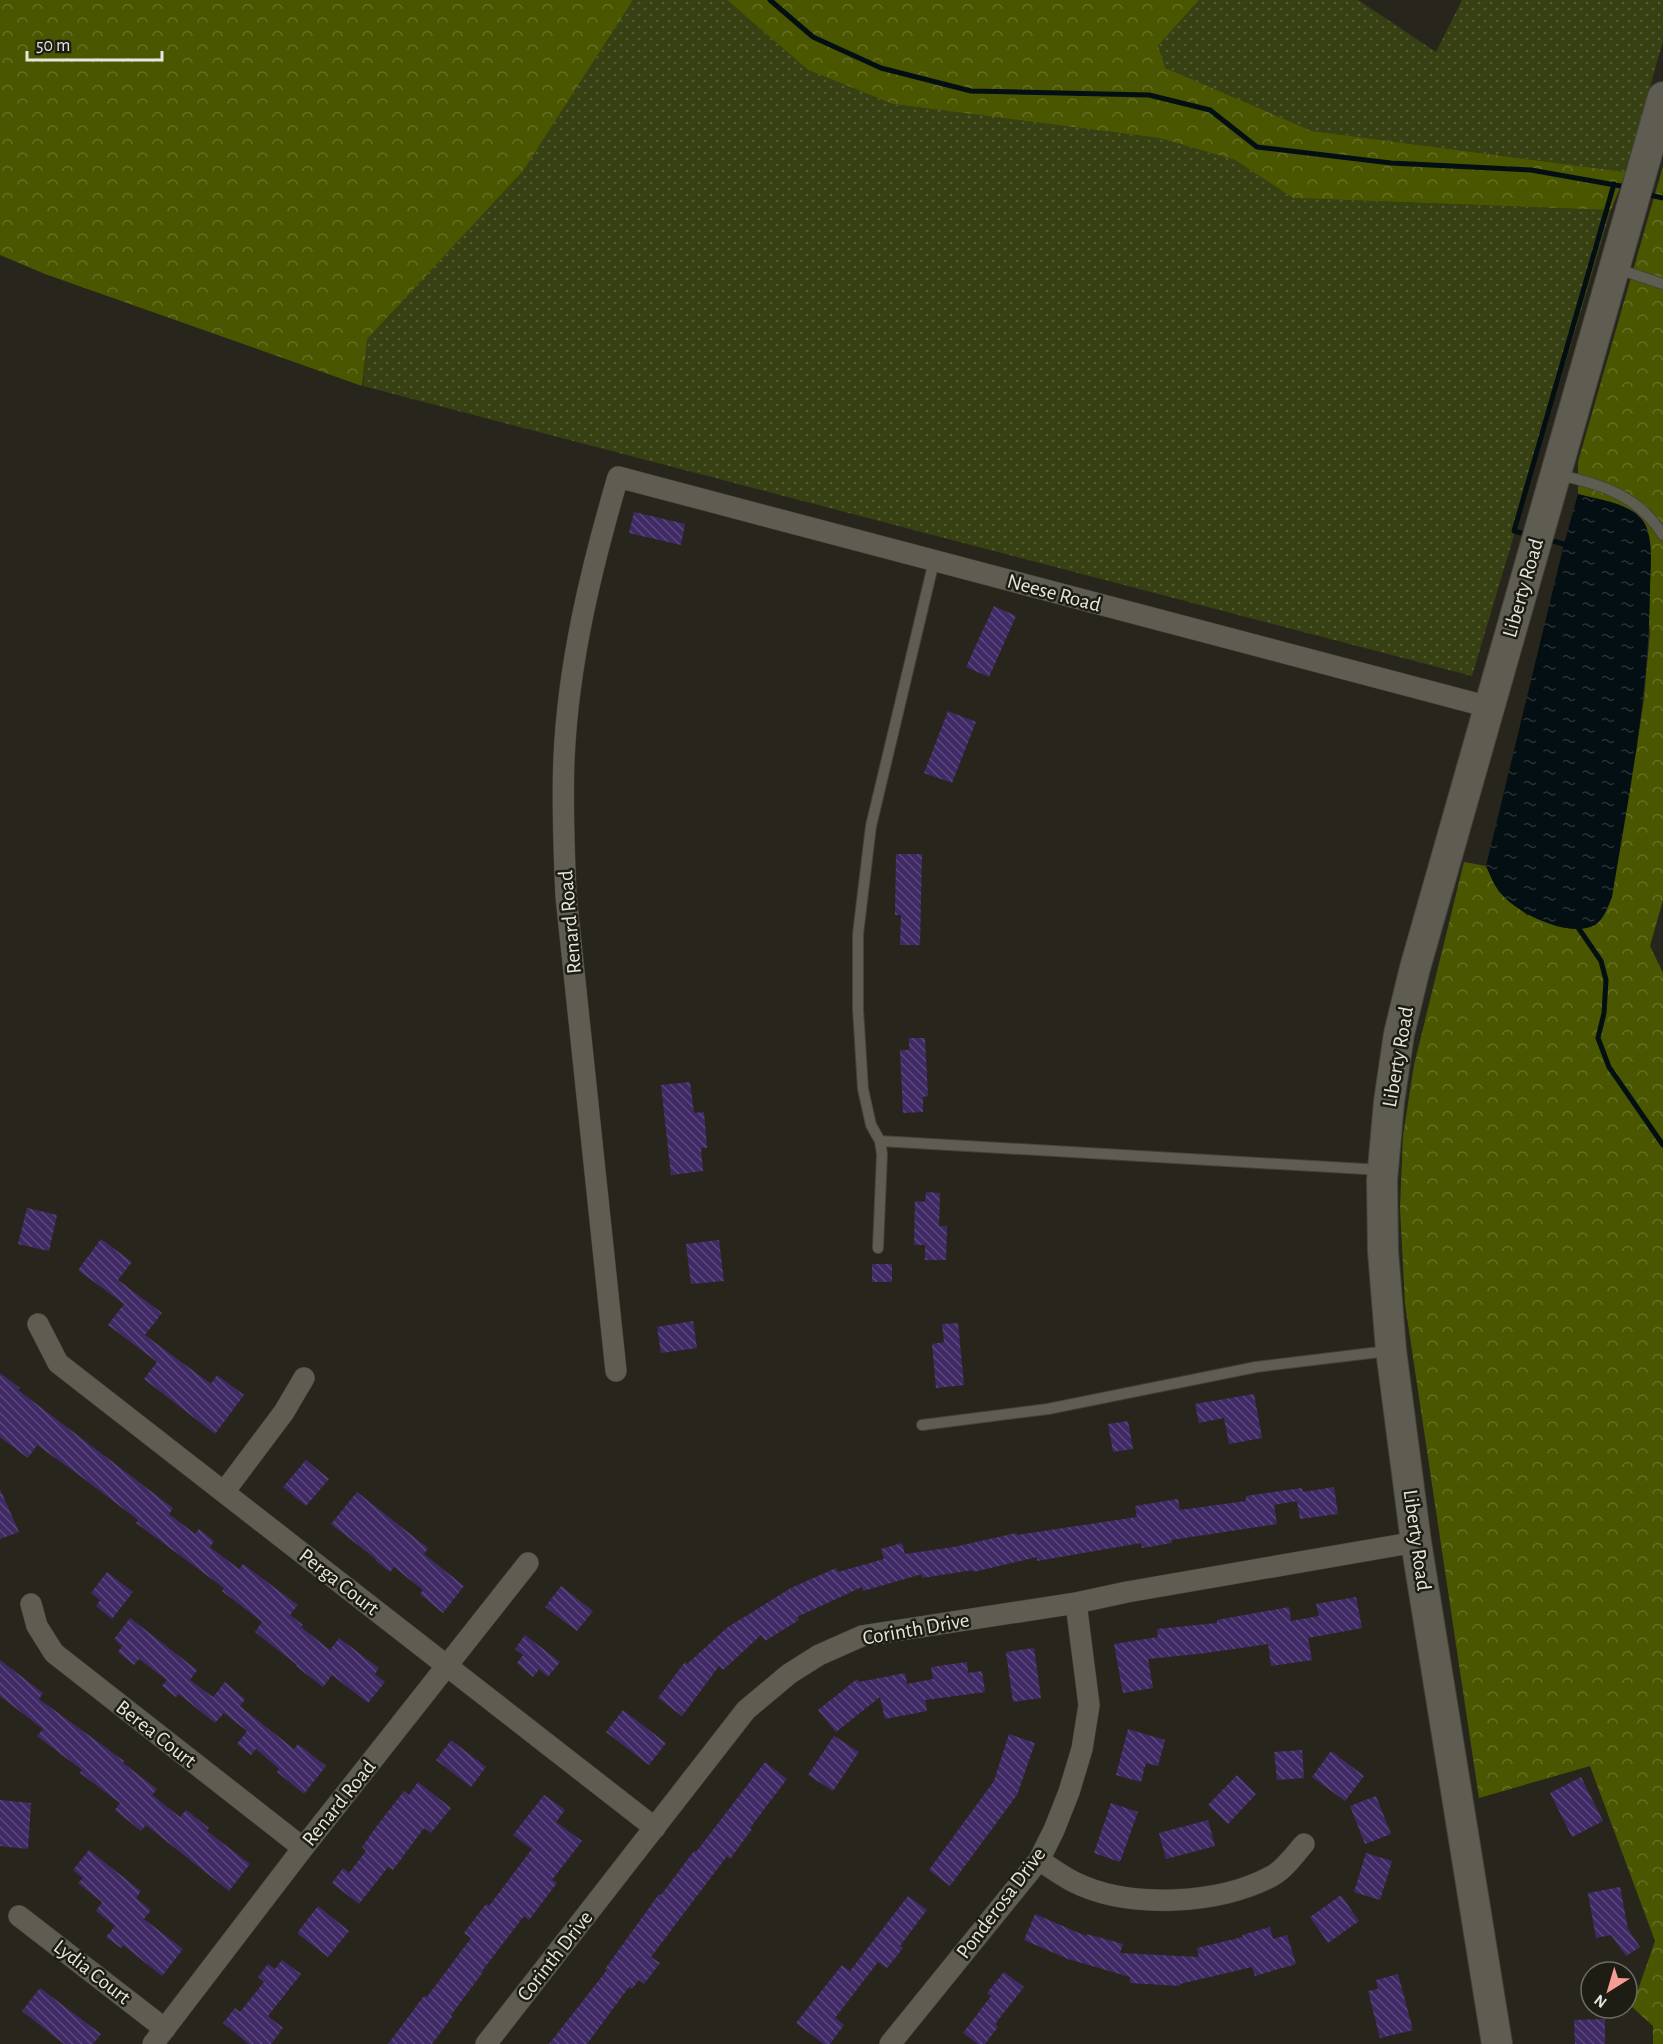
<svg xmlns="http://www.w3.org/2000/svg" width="1663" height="2044" font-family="'Alegreya Sans',sans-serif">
	<defs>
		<pattern id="grass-dots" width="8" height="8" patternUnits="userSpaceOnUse" patternTransform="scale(1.5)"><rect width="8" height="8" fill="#374012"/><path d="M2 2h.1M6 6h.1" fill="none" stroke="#545b34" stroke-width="1.8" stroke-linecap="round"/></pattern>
		<pattern id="forest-crowns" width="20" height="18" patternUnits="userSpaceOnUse" patternTransform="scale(1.5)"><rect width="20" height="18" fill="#4b5700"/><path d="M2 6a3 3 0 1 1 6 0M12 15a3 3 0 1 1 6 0" fill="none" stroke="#656f25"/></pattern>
		<pattern id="water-ripples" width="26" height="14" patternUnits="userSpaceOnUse" patternTransform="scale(1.5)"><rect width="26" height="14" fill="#040f13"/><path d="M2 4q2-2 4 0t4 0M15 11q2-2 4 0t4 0" fill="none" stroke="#293235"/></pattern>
		<pattern id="building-back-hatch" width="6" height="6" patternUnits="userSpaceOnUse" patternTransform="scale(1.5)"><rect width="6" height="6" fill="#402a66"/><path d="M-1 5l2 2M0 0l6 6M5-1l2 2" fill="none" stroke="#5c497b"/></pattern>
	</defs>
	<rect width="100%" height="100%" fill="#28261c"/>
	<!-- grass -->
	<path fill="url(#grass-dots)" d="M633,0H727L808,70L893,104L1159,138L1235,160L1293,198L1611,210L1472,676L363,386L366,339L523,171Z
		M1199,0H1358L1436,52L1462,0H1663V41L1626,172L1312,131L1164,68L1158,46Z"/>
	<!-- forest -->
	<path fill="url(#forest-crowns)" d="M0,0H633L523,171L367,339L362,386L45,274L0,255Z
		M727,0H1199L1158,46L1165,68L1312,131L1626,172L1611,210L1293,198L1235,160L1159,138L893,104L808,70Z
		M1663,166V900L1650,946L1663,973V2044H1653V2026L1632,2007L1655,1941L1590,1766L1479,1798L1405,1304L1400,1208L1403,1136L1414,1065L1464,862L1486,866L1499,892L1528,916L1636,753L1644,699L1650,632L1636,513L1624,507L1578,494V462Z"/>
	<!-- water -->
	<path fill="url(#water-ripples)" d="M1578,494C1600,500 1635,503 1646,526C1654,546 1650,570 1650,590C1649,694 1629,795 1612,897C1608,907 1604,919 1595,925C1569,939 1515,913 1499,891C1493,884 1490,874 1486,866L1564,544Z"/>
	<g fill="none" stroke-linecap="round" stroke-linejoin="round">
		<!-- stream -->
		<path stroke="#040f13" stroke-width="5" d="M770,0L813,37L881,68L971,91L1149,95L1210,110L1257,147L1391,163L1531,170L1621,186
			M1650,195L1663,198
			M1522,533L1514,531L1614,184
			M1553,541L1570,546
			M1575,923L1601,961L1606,980L1604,1013L1598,1038L1609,1067L1663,1145"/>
	</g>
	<!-- building -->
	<path fill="url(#building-back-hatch)" d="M634,512L685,524L681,545L629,533Z
		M994,606L1016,616L989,677L966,667Z
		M948,711L976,722L952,783L924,773Z
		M896,854H922L920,945H900L901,915H895Z
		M909,1038H925L928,1096L923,1097V1112L903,1113L900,1050H909Z
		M690,1082L694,1113L704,1112L707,1148H701L703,1171L671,1175L661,1085Z
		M926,1192L940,1193L939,1226H947L946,1260H925V1245H914L915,1201L925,1202Z
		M27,1208L57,1215L49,1251L18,1244Z
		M101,1239L132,1262L118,1280L162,1313L145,1335L211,1384L217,1375L244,1395L215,1434L144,1379L157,1362L108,1325L124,1304L78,1270Z
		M719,1240L724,1281L691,1284L686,1244Z
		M872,1264H892V1282H872Z
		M693,1321L697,1348L661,1353L657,1327Z
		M958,1323L964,1385L936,1388L932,1344L944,1342L942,1324Z
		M0,1373L20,1388L18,1390L173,1508L169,1514L195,1534L199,1529L214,1541L210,1547L239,1569L243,1564L298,1605L290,1615L303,1625L301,1627L330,1650L339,1638L379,1668L375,1674L385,1682L368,1703L332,1675L323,1687L296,1666L297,1665L255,1632L262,1622L222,1591L224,1588L136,1523L138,1520L79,1475L37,1445L28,1458L0,1437Z
		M1254,1394L1262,1438L1229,1444L1224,1418L1199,1423L1195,1404Z
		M1128,1421L1133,1449L1113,1452L1108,1424Z
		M306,1460L329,1479L306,1506L283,1487Z
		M1334,1487L1338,1514L1300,1519L1297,1501L1274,1505L1277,1524L1171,1540L1172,1543L1142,1548L1141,1543L1037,1561V1557L973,1572V1570L922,1578V1574L863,1591L862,1587L797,1617L799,1620L765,1641L761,1635L723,1670L719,1666L682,1716L658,1698L685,1662L687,1664L728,1627L791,1588L836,1568L838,1572L884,1559L881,1549L902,1543L905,1554L954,1547L1016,1533L1017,1535L1137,1517L1135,1506L1178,1499L1180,1510L1246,1501V1496L1302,1488L1303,1492Z
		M0,1489L19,1532L0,1539Z
		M357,1492L428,1548L424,1554L464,1586L443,1613L420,1594L423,1590L394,1567L390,1572L375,1560L376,1559L331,1524Z
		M107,1572L133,1592L112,1619L96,1606L100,1600L91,1593Z
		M561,1586L593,1611L577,1631L545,1607Z
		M1356,1597L1362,1628L1308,1638L1312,1660L1271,1666L1268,1644L1206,1653L1148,1659L1153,1688L1123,1693L1114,1644L1158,1637L1157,1629L1217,1623V1620L1289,1607L1291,1621L1319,1616L1316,1604Z
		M130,1618L197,1670L190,1680L213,1697L225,1682L245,1699L240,1706L294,1749L298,1744L326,1766L304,1794L277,1772L279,1769L256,1749L251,1755L237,1744L247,1731L224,1713L215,1723L179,1694L176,1697L162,1686L167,1680L139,1659L134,1665L118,1652L122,1646L114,1639Z
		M525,1635L560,1662L548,1677L539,1669L533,1677L517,1663L523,1655L515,1649Z
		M1034,1648L1041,1698L1013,1702L1006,1652Z
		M0,1660L43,1693L39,1699L124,1761L123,1763L157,1789L152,1795L180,1817L186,1810L209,1828L207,1831L250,1864L229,1891L146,1825L141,1831L115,1810L120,1803L80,1773L82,1770L37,1736L43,1729L0,1696Z
		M967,1662L968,1673L982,1671L985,1692L925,1700L927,1711L885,1719L880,1697L836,1732L818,1710L857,1679L859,1682L905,1673L907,1684L933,1679L931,1667Z
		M623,1710L666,1743L649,1765L606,1732Z
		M1128,1729L1165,1740L1158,1766L1146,1763L1141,1782L1116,1775Z
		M1009,1734L1035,1743L1017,1795L950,1886L929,1870L994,1781Z
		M834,1736L859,1752L833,1791L808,1775Z
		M451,1740L486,1767L471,1787L436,1760Z
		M1302,1750L1304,1778L1277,1780L1274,1752Z
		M1331,1751L1364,1776L1345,1801L1312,1777Z
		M765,1762L787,1779L750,1828L752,1829L730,1859L727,1856L651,1957L660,1963L644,1984L639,1980L632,1989L629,1987L587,2044H549L607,1970L605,1969L659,1894L661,1895L694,1851L696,1852Z
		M1237,1775L1256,1794L1228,1824L1208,1805Z
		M1581,1777L1603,1821L1572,1837L1550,1793Z
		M418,1782L451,1808L431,1833L424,1828L393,1870L388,1867L359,1904L332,1883L343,1868L349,1873L366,1851L362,1847L376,1827L404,1791L409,1795Z
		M544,1795L565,1810L556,1822L582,1841L552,1880L557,1883L529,1920L524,1916L482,1971L483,1972L451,2015L452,2017L432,2044H388L424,1996L427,1997L471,1938L464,1933L486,1904L489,1906L532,1849L513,1835Z
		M1376,1796L1391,1834L1365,1844L1350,1806Z
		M0,1800L31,1803L28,1849L0,1846Z
		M1111,1803L1138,1812L1120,1862L1094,1853Z
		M1208,1820L1215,1846L1166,1859L1159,1833Z
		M89,1850L141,1891L136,1898L151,1910L144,1919L183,1949L162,1976L123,1945L121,1948L106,1937L115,1926L96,1911L102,1902L78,1883L83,1878L73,1870Z
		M1366,1853L1392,1861L1380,1900L1354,1892Z
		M1620,1887L1628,1929L1640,1947L1626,1956L1611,1935L1596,1938L1588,1893Z
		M1341,1895L1359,1921L1328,1943L1310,1917Z
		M908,1896L927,1910L900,1946L903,1948L887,1968L878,1962L835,2018L844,2025L830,2044H824L796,2023L842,1965L850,1971Z
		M318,1906L349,1931L328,1957L297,1933Z
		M1035,1914L1086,1936L1087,1934L1123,1944L1120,1953L1199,1957L1197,1948L1243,1937L1242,1935L1270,1927L1273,1939L1287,1935L1296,1964L1255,1976L1252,1967L1180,1984V1986L1130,1983V1977L1068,1959L1024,1940Z
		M282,1960L301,1974L268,2016L283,2028L271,2044H249L223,2023L235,2008L240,2012L264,1982L258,1977L268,1964L275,1969Z
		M1004,1972L1024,1987L995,2024L998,2027L985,2044H978L963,2033L991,1996L987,1993Z
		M1398,1974L1413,2030L1380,2038L1368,1991L1378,1989L1376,1980Z
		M40,1988L101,2034L93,2044H64L22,2011Z
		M1605,2019V2044H1575L1574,2020Z"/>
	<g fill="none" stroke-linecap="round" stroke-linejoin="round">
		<!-- lane casing -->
		<g stroke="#44423b" stroke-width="12">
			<path id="lane" d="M1615,268L1663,284
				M1559,475C1601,484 1639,496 1663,535
				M880,1141L1382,1170
				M878,1248L882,1154L880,1141L871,1125L863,1089L858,1009V934L871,826L934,561
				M922,1425L1048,1409L1256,1367L1388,1351"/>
		</g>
		<!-- street casing -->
		<g stroke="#44423b" stroke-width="22">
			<path id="street" d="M38,1324L58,1363L655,1828
				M616,1371L566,896C564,851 562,805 564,759C568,664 591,569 618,477L1489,707
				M224,1492L284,1412L304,1378
				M31,1604L37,1626L54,1653L303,1848
				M1039,1860C1050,1867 1062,1876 1074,1882C1128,1909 1219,1905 1272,1876C1285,1869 1295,1854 1304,1844
				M19,1916L165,2029
				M153,2044L303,1848L528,1563
				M486,2044L746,1710L789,1674L819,1655L862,1636L1076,1603L1127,1592L1416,1542
				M890,2044L1039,1860L1054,1830L1069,1792L1082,1749L1089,1705L1076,1603"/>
		</g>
		<!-- secondary casing -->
		<g stroke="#44423b" stroke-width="32">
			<path id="secondary" d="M1497,2044L1416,1542L1391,1350L1383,1251L1382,1180L1389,1102L1399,1034L1415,968L1663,97"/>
		</g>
		<!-- lane -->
		<use href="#lane" stroke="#5f5d52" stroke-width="10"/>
		<!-- street -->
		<use href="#street" stroke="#5f5d52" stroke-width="21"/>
		<!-- secondary -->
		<use href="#secondary" stroke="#5f5d52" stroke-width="30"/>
	</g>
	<g text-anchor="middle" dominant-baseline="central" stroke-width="5" stroke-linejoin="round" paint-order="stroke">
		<!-- street labels -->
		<g font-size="21" fill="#e7e5df" stroke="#1e1d13">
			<text transform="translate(1523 588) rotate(-74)">Liberty Road</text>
			<text transform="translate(1054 593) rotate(15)">Neese Road</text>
			<text transform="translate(570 922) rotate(-95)">Renard Road</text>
			<text transform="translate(1398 1057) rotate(-80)">Liberty Road</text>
			<text transform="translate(1417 1540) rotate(82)">Liberty Road</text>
			<text transform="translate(339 1582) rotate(38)">Perga Court</text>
			<text transform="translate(916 1629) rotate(-10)">Corinth Drive</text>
			<text transform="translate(156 1734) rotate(38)">Berea Court</text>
			<text transform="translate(339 1803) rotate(-51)">Renard Road</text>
			<text transform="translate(1001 1903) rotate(-53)">Ponderosa Drive</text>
			<text transform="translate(555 1956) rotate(-52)">Corinth Drive</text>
			<text transform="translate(92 1972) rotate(38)">Lydia Court</text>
		</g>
	</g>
	<!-- north arrow -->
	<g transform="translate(1609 1990) rotate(217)"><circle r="28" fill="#1e1d13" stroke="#6e6d65" stroke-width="1.5"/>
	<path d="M0-4.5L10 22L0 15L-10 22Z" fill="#f59c94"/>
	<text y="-9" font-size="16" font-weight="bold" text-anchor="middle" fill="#e7e5df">N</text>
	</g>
	<!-- scale -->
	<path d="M27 51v9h135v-9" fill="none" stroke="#e7e5df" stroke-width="3"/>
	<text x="36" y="51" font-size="18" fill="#e7e5df" stroke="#1e1d13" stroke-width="4.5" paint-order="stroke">50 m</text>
</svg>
